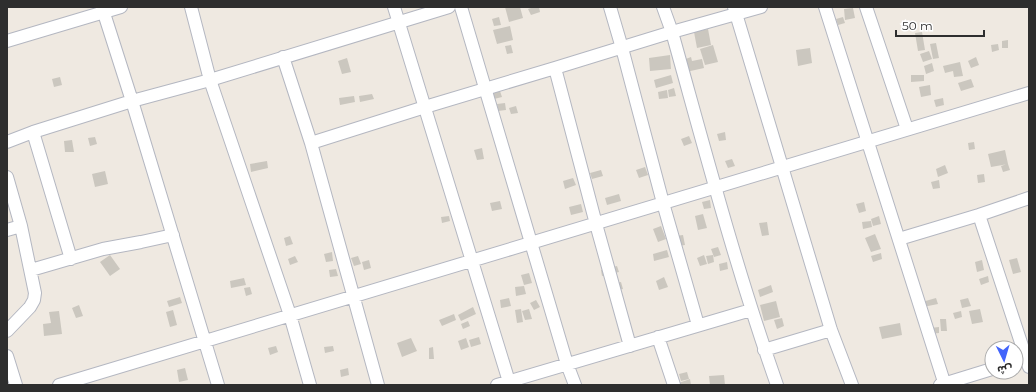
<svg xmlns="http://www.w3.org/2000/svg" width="1036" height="392" font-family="Montserrat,'Noto Sans Arabic',sans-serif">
	<rect width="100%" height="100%" fill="#efe9e1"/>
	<!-- building -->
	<path fill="#cbc7bf" d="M505,7H520L523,18L509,22Z
		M534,7H539L540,12L531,15L528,9Z
		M853,8L855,18L845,20L844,9Z
		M499,17L501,25L494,26L492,19Z
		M843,17L845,23L838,25L836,19Z
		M510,26L513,40L497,44L493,30Z
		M708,29L711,45L697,48L694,32Z
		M922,32L925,50L918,51L915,33Z
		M1008,40V48H1002V41Z
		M936,43L939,58L933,59L930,44Z
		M998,44L999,50L992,52L991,45Z
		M511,45L513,53L507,54L505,46Z
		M713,45L718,62L705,65L700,49Z
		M810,48L812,63L798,66L796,50Z
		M929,51L932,59L923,62L920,54Z
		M670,55L671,69L650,71L649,58Z
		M691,57L692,61L702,59L704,68L686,72L683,60Z
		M976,57L979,65L971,68L968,61Z
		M347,58L351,72L342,74L338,61Z
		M960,62L963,76L954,77L953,71L945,73L943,66Z
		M932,63L934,71L926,74L924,66Z
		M671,75L673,83L656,88L654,80Z
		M911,75H924V81L911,82Z
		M60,77L62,85L54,87L52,79Z
		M971,79L974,87L961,91L958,83Z
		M930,85L931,95L921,97L919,87Z
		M674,88L676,96L669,97L668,90Z
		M667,90L668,98L659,99L658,92Z
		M500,91L502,97L494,99L493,93Z
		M372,94L374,99L360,102L359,96Z
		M354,96L355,102L340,105L339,98Z
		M943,98L944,105L936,107L934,100Z
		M505,103L506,110L498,111L497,104Z
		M516,106L518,113L511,114L509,108Z
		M725,132L726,140L719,141L717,134Z
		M689,136L692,143L684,146L681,139Z
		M95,137L97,144L90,146L88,138Z
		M72,140L74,152H65L64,141Z
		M974,142L975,149L969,150L968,143Z
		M482,148L484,159L477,160L474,150Z
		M1005,150L1008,164L991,167L988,154Z
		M732,159L735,166L728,168L725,161Z
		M267,161L268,168L251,172L250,164Z
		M1007,164H1008L1010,170L1003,172L1001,166Z
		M945,165L948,173L938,177L936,169Z
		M645,167L648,175L639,178L636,170Z
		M601,170L603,176L592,179L590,173Z
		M105,171L108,184L95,187L92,174Z
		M984,174L985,182L978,183L977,175Z
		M573,178L576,185L565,189L563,181Z
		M939,180L940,188L933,189L931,182Z
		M619,194L621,201L607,205L605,198Z
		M710,200L711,208L704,209L702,202Z
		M500,201L502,209L492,211L490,203Z
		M864,202L866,211L859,213L856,204Z
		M581,204L583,212L571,215L569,207Z
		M703,214L707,228L698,230L695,216Z
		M449,216L450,221L442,223L441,217Z
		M879,216L881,224L873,226L871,219Z
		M871,221L872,227L863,229L862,222Z
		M767,222L769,235L762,236L759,223Z
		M661,226L666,239L658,242L653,229Z
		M875,234L881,249L871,252L865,238Z
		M683,235L685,245L678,246L676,236Z
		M290,236L293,244L286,246L284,238Z
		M718,247L721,255L714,257L711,249Z
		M667,250L669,257L654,261L653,254Z
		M332,252L333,261L326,262L324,254Z
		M881,253L882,259L873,262L871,256Z
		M110,255L120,269L110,276L100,262Z
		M704,255L707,264L700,266L697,258Z
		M713,255L714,262L708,264L706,256Z
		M295,256L298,262L290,265L288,259Z
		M358,256L361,264L354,266L351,258Z
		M1017,258L1021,272L1013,274L1009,260Z
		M369,260L371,268L364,270L362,262Z
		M982,260L984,270L977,272L975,262Z
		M727,262L728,269L720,271L719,264Z
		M617,266L619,272L602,276L601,270Z
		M336,269L338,276L330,277L329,270Z
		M529,273L532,283L524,285L521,275Z
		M988,276L989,282L981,285L979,279Z
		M664,277L668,287L659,290L656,281Z
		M244,278L246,285L231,288L230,281Z
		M621,282L623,289L617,290L615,283Z
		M771,285L773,292L760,297L758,290Z
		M524,286L526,294L516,296L515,287Z
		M250,287L252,294L246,296L244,288Z
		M180,297L182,303L169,307L167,301Z
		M509,298L511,306L501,308L500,300Z
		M936,298L938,304L923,307L922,302Z
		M968,298L971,306L962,308L960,300Z
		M536,300L540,307L534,310L530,303Z
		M776,301L780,317L764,321L760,305Z
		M79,305L83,316L76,318L72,308Z
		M473,307L476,314L461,321L458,315Z
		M521,309L523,322L517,323L515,310Z
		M529,309L532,319L525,320L522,311Z
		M980,309L983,322L972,324L969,311Z
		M173,310L177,325L170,327L166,312Z
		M59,311L62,334L44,336L43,324L51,323L49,312Z
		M961,311L962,317L955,319L953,313Z
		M454,314L456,320L442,326L439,320Z
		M782,318L784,326L777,329L774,320Z
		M940,319H946L947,331H941Z
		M468,321L470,326L463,329L461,324Z
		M900,323L902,335L882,339L879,327Z
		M939,327V333L930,334V328Z
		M479,337L481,344L471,347L469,340Z
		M411,338L417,351L402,357L397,343Z
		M466,338L469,347L461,350L458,341Z
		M276,346L278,352L270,355L268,348Z
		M333,346L334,351L325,353L324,347Z
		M433,347L434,359H429V348Z
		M185,368L188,380L179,382L177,370Z
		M348,368L349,375L341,377L340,370Z
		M687,372L689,379L681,381L679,374Z
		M724,375L725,385H710L709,376Z
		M690,379L691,385H673Z"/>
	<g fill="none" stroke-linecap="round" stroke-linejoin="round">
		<!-- street casing -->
		<g stroke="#b4b7c1" stroke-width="14">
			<path id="street" d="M102,7L132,101L218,385
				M191,7L210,80L290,315L310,385
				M394,7L510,385
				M461,7L567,364L575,385
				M610,7L622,48L663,203L698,325
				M663,7L672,32C705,150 736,269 777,385
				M734,7L831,330L852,385
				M825,7L945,385
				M866,7L907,129
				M7,41L121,7
				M283,57L311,143L378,385
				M555,68L596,224L630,346
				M33,132L71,259
				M7,142L33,132L132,101L210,80L449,7
				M311,143L425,107L555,68L672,32L761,7
				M7,177L21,226L35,293L34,300L30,307L7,331
				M979,215L1029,367
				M7,230L21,226
				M899,239L979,215L1029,198
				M31,270L103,249L141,242L173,235
				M658,337L674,385
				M764,350L831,330
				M7,356L16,385
				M59,385L1029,93
				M497,385L751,310
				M940,385L992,369"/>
		</g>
		<!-- street -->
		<use href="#street" stroke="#fff" stroke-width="12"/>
	</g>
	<!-- border -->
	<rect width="1036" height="392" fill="none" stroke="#2e2e2e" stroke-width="16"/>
	<!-- north arrow -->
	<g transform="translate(1004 360) rotate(175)"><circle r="19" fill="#ffffff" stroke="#ababab"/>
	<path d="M0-3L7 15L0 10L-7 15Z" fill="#4264fb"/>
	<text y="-6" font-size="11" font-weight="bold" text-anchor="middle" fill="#2e2e2e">ش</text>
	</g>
	<!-- scale -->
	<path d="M896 30v6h88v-6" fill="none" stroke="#2e2e2e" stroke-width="2"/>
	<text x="902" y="30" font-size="12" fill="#2e2e2e" stroke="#ffffff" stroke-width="3" paint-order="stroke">50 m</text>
</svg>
